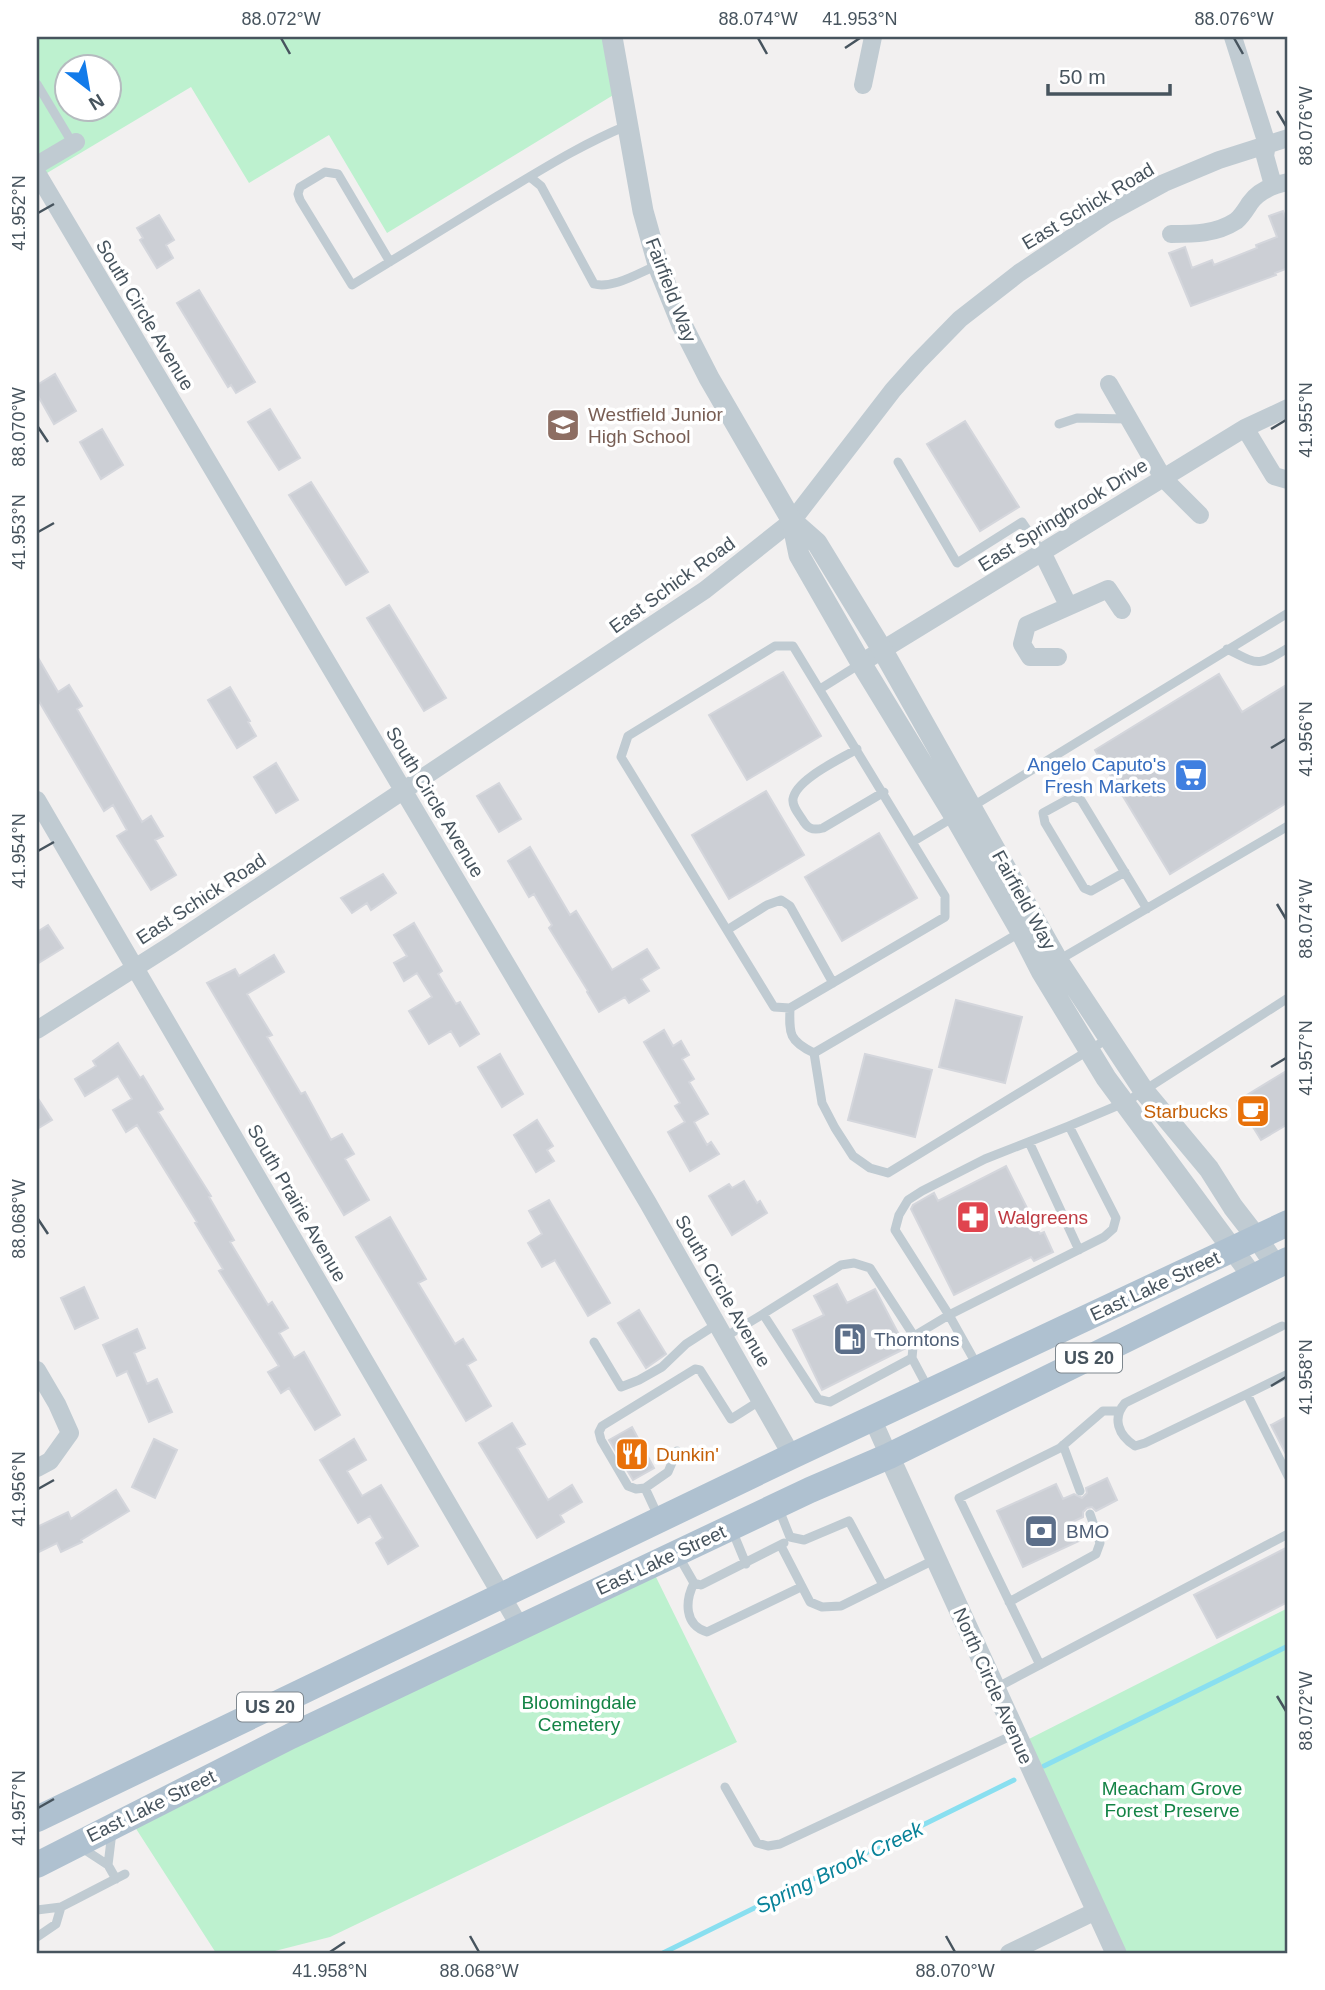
<svg xmlns="http://www.w3.org/2000/svg" width="1325" height="1990" font-family="Helvetica,sans-serif">
	<rect width="100%" height="100%" fill="#f2f0f0"/>
	<!-- green -->
	<path fill="#bdf1cf" fill-rule="evenodd" d="M37,37H607L615,94L387,233L329,135L249,183L191,87L37,179ZM66,66H108V108H66Z
		M653,1571L737,1742L330,1937L267,1953H216L133,1824Z
		M1288,1608V1953H1117L1019,1744Z"/>
	<g fill="none" stroke-linecap="round" stroke-linejoin="round">
		<!-- stream -->
		<path stroke="#89dff0" stroke-width="5" d="M1044,1766L1288,1646
			M663,1953L1014,1780"/>
	</g>
	<!-- building -->
	<path fill="#cccfd5" stroke="#d4d6dc" stroke-width="2" d="M1283,211L1288,224V268L1275,273L1276,275L1191,306L1169,253L1185,247L1192,268L1212,260L1214,265L1257,248L1256,245L1277,237L1269,216Z
		M159,215L174,240L166,245L173,258L157,268L140,240L143,238L137,228Z
		M199,290L255,382L236,393L231,385L228,387L177,303Z
		M55,374L76,411L54,424L37,394V385Z
		M270,409L300,458L279,470L248,422Z
		M965,421L1019,507L980,531L927,444Z
		M102,429L123,465L101,479L80,442Z
		M311,482L368,572L346,585L289,495Z
		M389,605L446,698L424,711L367,618Z
		M37,656L58,692L69,685L82,706L77,709L142,822L151,816L163,836L155,840L176,875L151,890L117,836L127,830L113,805L104,811L37,698Z
		M783,672L821,736L747,780L709,715Z
		M1219,674L1242,712L1288,684V802L1170,874L1095,750Z
		M230,687L250,721L248,722L256,736L237,748L208,700Z
		M276,763L298,800L276,813L254,777Z
		M499,783L521,819L499,832L477,796Z
		M766,791L804,855L729,899L692,835Z
		M879,833L917,898L842,941L805,877Z
		M530,847L570,915L576,911L612,970L647,949L659,968L641,979L649,991L629,1003L625,997L599,1012L587,992L588,991L549,928L552,925L534,894L529,897L508,861Z
		M383,874L396,893L371,910L367,903L352,913L341,898Z
		M414,923L442,971L438,974L456,1004L460,1002L479,1034L460,1046L451,1031L429,1044L409,1011L432,997L417,973L404,981L394,963L407,956L394,935Z
		M48,925L63,948L37,964V932Z
		M274,955L284,972L247,994L272,1035L267,1037L301,1094L305,1092L331,1140L342,1134L354,1154L345,1159L369,1200L344,1215L207,983L235,969L239,976Z
		M956,1000L1022,1017L1005,1083L939,1067Z
		M664,1030L673,1046L681,1041L689,1055L682,1059L694,1079L689,1082L708,1114L694,1122L707,1145L711,1142L719,1154L690,1171L668,1132L685,1122L675,1106L680,1103L644,1042Z
		M118,1043L140,1078L143,1076L163,1109L158,1112L211,1196L209,1197L234,1240L230,1242L268,1305L272,1302L288,1328L279,1333L294,1358L304,1352L340,1415L315,1430L289,1388L281,1393L268,1372L279,1366L219,1271L223,1269L195,1223L197,1222L137,1125L126,1132L113,1110L132,1099L118,1076L85,1096L75,1079L96,1066L93,1061Z
		M500,1054L523,1094L502,1107L478,1067Z
		M865,1054L932,1070L915,1137L848,1120Z
		M1288,1070V1124L1261,1140L1237,1101Z
		M37,1097L52,1120L37,1129Z
		M537,1120L553,1146L547,1150L554,1161L536,1172L514,1135Z
		M1006,1166L1040,1234L1044,1232L1053,1252L1034,1261L1031,1257L954,1295L911,1209L913,1205L934,1193L938,1201Z
		M744,1181L757,1203L760,1201L767,1213L732,1235L709,1196L729,1184L732,1188Z
		M549,1200L610,1303L588,1316L555,1260L542,1267L528,1243L542,1234L529,1211Z
		M390,1217L426,1279L418,1283L455,1344L463,1339L476,1360L467,1365L491,1406L466,1421L356,1237Z
		M837,1284L847,1303L875,1289L906,1348L822,1390L793,1330L824,1315L814,1296Z
		M84,1287L98,1318L75,1329L61,1298Z
		M639,1310L666,1354L646,1368L618,1323Z
		M137,1329L145,1348L134,1353L147,1384L157,1379L172,1412L149,1422L127,1371L117,1376L103,1345Z
		M1288,1416V1458L1271,1425Z
		M512,1423L525,1444L517,1448L548,1500L572,1485L582,1502L560,1515L564,1522L537,1538L479,1443Z
		M632,1427L654,1468L633,1480L609,1440Z
		M154,1439L177,1450L155,1498L132,1487Z
		M354,1439L366,1460L347,1471L362,1496L381,1485L418,1546L388,1564L376,1543L383,1538L370,1516L358,1523L320,1460Z
		M1107,1478L1117,1500L1096,1511L1092,1507L1087,1508L1083,1512V1517L1072,1522L1081,1540L1023,1567L997,1511L1056,1484L1063,1499L1074,1494L1082,1498L1087,1493L1086,1488Z
		M116,1490L129,1511L81,1540L82,1542L61,1552L57,1543L37,1553V1527L68,1512L71,1519Z
		M1288,1547V1602L1217,1638L1194,1595Z"/>
	<g fill="none" stroke-linecap="round" stroke-linejoin="round">
		<!-- service -->
		<path stroke="#c0cbd2" stroke-width="9" d="M37,84L73,144
			M530,177L541,186L594,284C614,289 640,272 658,265
			M390,262L338,174L325,172L300,187L298,194L300,200L352,285C399,256 447,227 494,198C538,172 578,146 626,126
			M1059,424L1077,418L1129,419
			M898,462L957,563L1022,522L1042,552
			M775,646H793L945,896V917L790,1008L774,1007L621,757L628,736Z
			M1227,649C1259,665 1257,667 1288,648
			M820,689L860,664
			M857,749C841,759 796,779 793,799C792,806 798,813 802,819C807,828 812,831 823,828L884,792
			M973,806L1288,613
			M914,841L954,817
			M1125,872L1091,891L1084,888L1045,823L1043,813L1074,796L1081,800L1147,909
			M727,930L767,905L781,900L790,906L833,983
			M1057,961L1288,826
			M790,1008C789,1034 789,1041 814,1053L822,1103L835,1128L853,1156L870,1168L888,1173L1109,1038
			M814,1053L1021,932
			M1029,1142L1079,1250
			M763,1314L841,1265L854,1263L870,1268L914,1336L949,1315L1104,1237L1113,1229L1116,1218L1069,1126L1126,1102L1288,998
			M725,1337L763,1314L818,1399L830,1402L912,1358L929,1390
			M594,1342L621,1387L639,1380L662,1367L686,1344L717,1324
			M912,1358L914,1336
			M978,1367L949,1315L895,1230L899,1215L908,1200L922,1191L985,1159L1069,1126
			M1288,1374L1247,1394L1288,1476
			M1247,1394L1145,1443L1135,1446C1118,1435 1112,1418 1125,1403L1282,1326
			M1063,1445L1080,1491
			M645,1488L636,1489L628,1486L601,1440L599,1432L602,1426L695,1369L700,1370L731,1419L761,1400
			M778,1507L790,1537L804,1540L849,1521L883,1585
			M658,1516L645,1488L668,1472L677,1451
			M732,1530L746,1564
			M781,1546L810,1602L822,1607L841,1606L936,1559
			M678,1555L694,1583L701,1585L784,1543
			M694,1583C685,1601 684,1625 707,1632L801,1587
			M1009,1602L1096,1554L1100,1543L1090,1514
			M1040,1665L959,1498L1060,1448L1103,1411H1118
			M996,1688L1288,1534
			M725,1787L757,1843L768,1846L780,1844L1015,1734
			M82,1848L108,1865L116,1879
			M108,1865L112,1832
			M37,1910L61,1907L125,1874
			M37,1937L56,1924L61,1907"/>
		<!-- minor -->
		<path stroke="#c0cbd2" stroke-width="18" d="M1233,37L1267,144L1265,156L1273,185
			M863,85L873,37
			M37,165L76,142
			M37,173L648,1203L792,1456
			M1171,234C1194,234 1216,234 1236,221C1242,216 1246,209 1250,203C1259,190 1273,185 1288,182
			M1109,384L1163,478L1200,515
			M1245,428L1274,476L1288,480
			M1042,552L1068,605
			M1058,657H1030L1022,644L1027,625L1108,589L1122,610
			M861,663L1245,428L1288,408
			M37,800L520,1627
			M37,1030L171,945L705,590L792,521L893,390L918,362L960,319L1019,273L1107,214L1164,183L1219,160L1288,138
			M37,1370L57,1404L70,1433
			M872,1418L889,1456
			M37,1468L50,1461L70,1433
			M1009,1953L1096,1911"/>
		<!-- tertiary -->
		<path stroke="#c0cbd2" stroke-width="21" d="M612,37L643,211L659,268L682,325L709,378L792,521L817,543L883,651L1058,961L1144,1091L1209,1169L1233,1207L1257,1238L1276,1266
			M792,521L799,555L861,663L955,817L1021,932L1041,971L1106,1078L1253,1277
			M889,1456L1116,1953"/>
		<!-- primary -->
		<path stroke="#afc1d0" stroke-width="26" d="M37,1819L792,1456L1288,1223
			M37,1865L291,1736L810,1490L889,1456L1288,1260"/>
	</g>
	<!-- ticks -->
	<path fill="none" stroke="#47545e" stroke-width="2.5" d="M281,38L290,54M758,38L767,54M1234,38L1243,54M845,48L860,38M1277,111L1286,126M38,213L54,204M38,427L48,442M1271,429L1286,420M38,532L54,523M1271,748L1286,739M38,851L54,842M1277,904L1286,919M1271,1067L1286,1058M38,1219L48,1234M1271,1386L1286,1377M38,1489L54,1480M1277,1696L1286,1711M38,1808L54,1799M470,1936L479,1952M946,1936L955,1952M330,1952L345,1942"/>
	<!-- icons -->
	<defs>
		<g id="school-square" transform="scale(1.75)"><rect x="-9" y="-9" width="18" height="18" rx="4" fill="#8d6e63" stroke="#fff"/><path d="M0-5L7-2L0 1L-7-2ZM-4 1L0 2.5L4 1V4Q0 6-4 4Z" fill="#fff"/></g>
		<g id="supermarket-square" transform="scale(1.75)"><rect x="-9" y="-9" width="18" height="18" rx="4" fill="#3f7fe0" stroke="#fff"/><path d="M-6-5.5h2.5l.6 2H6L4.5 2H-2.5L-4.4-4H-6ZM-1.5 3.2a1.3 1.3 0 1 0 .1 0ZM3 3.2a1.3 1.3 0 1 0 .1 0Z" fill="#fff"/></g>
		<g id="cafe-square" transform="scale(1.75)"><rect x="-9" y="-9" width="18" height="18" rx="4" fill="#e8710a" stroke="#fff"/><path d="M-5.5-4.5H6V0H3Q3 3.5 0 3.5H-2.5Q-5.5 3.5-5.5 0ZM3-3.2v2h1.7v-2ZM-6 4.5H4V6H-6Z" fill="#fff"/></g>
		<g id="pharmacy-square" transform="scale(1.75)"><rect x="-9" y="-9" width="18" height="18" rx="4" fill="#e0444e" stroke="#fff"/><path d="M-2-6h4v4h4v4h-4v4h-4v-4h-4v-4h4Z" fill="#fff"/></g>
		<g id="fuel-square" transform="scale(1.75)"><rect x="-9" y="-9" width="18" height="18" rx="4" fill="#5c6f8a" stroke="#fff"/><path d="M-5.5-6h7V0h2V4h1.3V-2.5L3-4.5l.8-.8L6-3V5H2.5V1h-1V6h-7ZM-4.2-4.7v3.2H.2V-4.7Z" fill="#fff"/></g>
		<g id="restaurant-square" transform="scale(1.75)"><rect x="-9" y="-9" width="18" height="18" rx="4" fill="#e8710a" stroke="#fff"/><path d="M-5-6h1v4h1v-4h1v4h1v-4h1v5L-1.5 .5V6h-2V.5L-5-1ZM5-6V6H3V1.5H1.5Q1.5-4 5-6Z" fill="#fff"/></g>
		<g id="bank-square" transform="scale(1.75)"><rect x="-9" y="-9" width="18" height="18" rx="4" fill="#5c6f8a" stroke="#fff"/><path d="M-6-4H6V4H-6ZM0-2.3a2.3 2.3 0 1 0 0 4.6a2.3 2.3 0 1 0 0-4.6Z" fill="#fff"/></g>
	</defs>
	<g fill-rule="evenodd">
		<use href="#school-square" x="563" y="425"/>
		<use href="#supermarket-square" x="1191" y="775"/>
		<use href="#cafe-square" x="1253" y="1111"/>
		<use href="#pharmacy-square" x="973" y="1217"/>
		<use href="#fuel-square" x="850" y="1339"/>
		<use href="#restaurant-square" x="632" y="1454"/>
		<use href="#bank-square" x="1041" y="1531"/>
	</g>
	<g text-anchor="middle" dominant-baseline="central" stroke-width="7" stroke-linejoin="round" paint-order="stroke">
		<!-- shield labels -->
		<g fill="#fff" stroke="#7e878e" stroke-width="2">
			<rect x="1056" y="1343.5" width="66" height="29" rx="5"/>
			<rect x="237" y="1692.5" width="66" height="29" rx="5"/>
		</g>
		<g font-size="18" font-weight="bold" fill="#47545e">
			<text x="1089" y="1358">US 20</text>
			<text x="270" y="1707">US 20</text>
		</g>
		<!-- street labels -->
		<g font-size="19" fill="#47545e" stroke="#fff">
			<text transform="translate(1088 206) rotate(-31)">East Schick Road</text>
			<text transform="translate(671 290) rotate(69)">Fairfield Way</text>
			<text transform="translate(145 315) rotate(59)">South Circle Avenue</text>
			<text transform="translate(1063 515) rotate(-32)">East Springbrook Drive</text>
			<text transform="translate(672 585) rotate(-36)">East Schick Road</text>
			<text transform="translate(435 802) rotate(59)">South Circle Avenue</text>
			<text transform="translate(201 899) rotate(-33)">East Schick Road</text>
			<text transform="translate(1024 900) rotate(61)">Fairfield Way</text>
			<text transform="translate(297 1203) rotate(60)">South Prairie Avenue</text>
			<text transform="translate(1155 1286) rotate(-25)">East Lake Street</text>
			<text transform="translate(723 1291) rotate(60)">South Circle Avenue</text>
			<text transform="translate(661 1560) rotate(-25)">East Lake Street</text>
			<text transform="translate(993 1686) rotate(66)">North Circle Avenue</text>
			<text transform="translate(151 1806) rotate(-26)">East Lake Street</text>
		</g>
		<!-- education labels -->
		<g font-size="19" fill="#785e54" stroke="#fff" text-anchor="start">
			<text x="588" y="414">Westfield Junior<tspan x="588" dy="22">High School</tspan></text>
		</g>
		<!-- shop labels -->
		<g font-size="19" fill="#366cbe" stroke="#fff" text-anchor="end">
			<text x="1166" y="764">Angelo Caputo's<tspan x="1166" dy="22">Fresh Markets</tspan></text>
		</g>
		<!-- food labels -->
		<g font-size="19" fill="#c56008" stroke="#fff" text-anchor="end">
			<text x="1228" y="1111">Starbucks</text>
			<text x="656" y="1454" text-anchor="start">Dunkin'</text>
		</g>
		<!-- health labels -->
		<g font-size="19" fill="#be3a42" stroke="#fff" text-anchor="start">
			<text x="998" y="1217">Walgreens</text>
		</g>
		<!-- service labels -->
		<g font-size="19" fill="#4e5e75" stroke="#fff" text-anchor="start">
			<text x="874" y="1339">Thorntons</text>
			<text x="1066" y="1531">BMO</text>
		</g>
		<!-- park labels -->
		<g font-size="19" fill="#148446" stroke="#fff">
			<text x="579" y="1702">Bloomingdale<tspan x="579" dy="22">Cemetery</tspan></text>
			<text x="1172" y="1788">Meacham Grove<tspan x="1172" dy="22">Forest Preserve</tspan></text>
		</g>
		<!-- water labels -->
		<g font-size="21" font-style="italic" fill="#088299" stroke="#fff">
			<text transform="translate(839 1867) rotate(-26)">Spring Brook Creek</text>
		</g>
	</g>
	<!-- border -->
	<rect width="1325" height="1990" fill="none" stroke="#ffffff" stroke-width="77"/>
	<!-- north arrow -->
	<g transform="translate(88 88) rotate(149)"><circle r="33" fill="#ffffff" stroke="#b5bbbf" stroke-width="2"/>
	<path d="M0-5L12 26L0 18L-12 26Z" fill="#127bea"/>
	<text y="-10" font-size="19" font-weight="bold" text-anchor="middle" fill="#47545e">N</text>
	</g>
	<!-- scale -->
	<path d="M1048 84v10h122v-10" fill="none" stroke="#47545e" stroke-width="3.5"/>
	<text x="1059" y="84" font-size="21" fill="#47545e" stroke="#ffffff" stroke-width="5" paint-order="stroke">50 m</text>
	<rect x="38" y="38" width="1248" height="1914" fill="none" stroke="#47545e" stroke-width="2.5"/>
	<g font-size="18" text-anchor="middle" fill="#47545e">
		<text x="281" y="25">88.072°W</text>
		<text x="758" y="25">88.074°W</text>
		<text x="860" y="25">41.953°N</text>
		<text x="1234" y="25">88.076°W</text>
		<text transform="translate(1306 126) rotate(-90)" y="6">88.076°W</text>
		<text transform="translate(19 213) rotate(-90)" y="6">41.952°N</text>
		<text transform="translate(1306 420) rotate(-90)" y="6">41.955°N</text>
		<text transform="translate(19 427) rotate(-90)" y="6">88.070°W</text>
		<text transform="translate(19 532) rotate(-90)" y="6">41.953°N</text>
		<text transform="translate(1306 739) rotate(-90)" y="6">41.956°N</text>
		<text transform="translate(19 851) rotate(-90)" y="6">41.954°N</text>
		<text transform="translate(1306 919) rotate(-90)" y="6">88.074°W</text>
		<text transform="translate(1306 1058) rotate(-90)" y="6">41.957°N</text>
		<text transform="translate(19 1219) rotate(-90)" y="6">88.068°W</text>
		<text transform="translate(1306 1377) rotate(-90)" y="6">41.958°N</text>
		<text transform="translate(19 1489) rotate(-90)" y="6">41.956°N</text>
		<text transform="translate(1306 1711) rotate(-90)" y="6">88.072°W</text>
		<text transform="translate(19 1808) rotate(-90)" y="6">41.957°N</text>
		<text x="330" y="1977">41.958°N</text>
		<text x="479" y="1977">88.068°W</text>
		<text x="955" y="1977">88.070°W</text>
	</g>
</svg>
